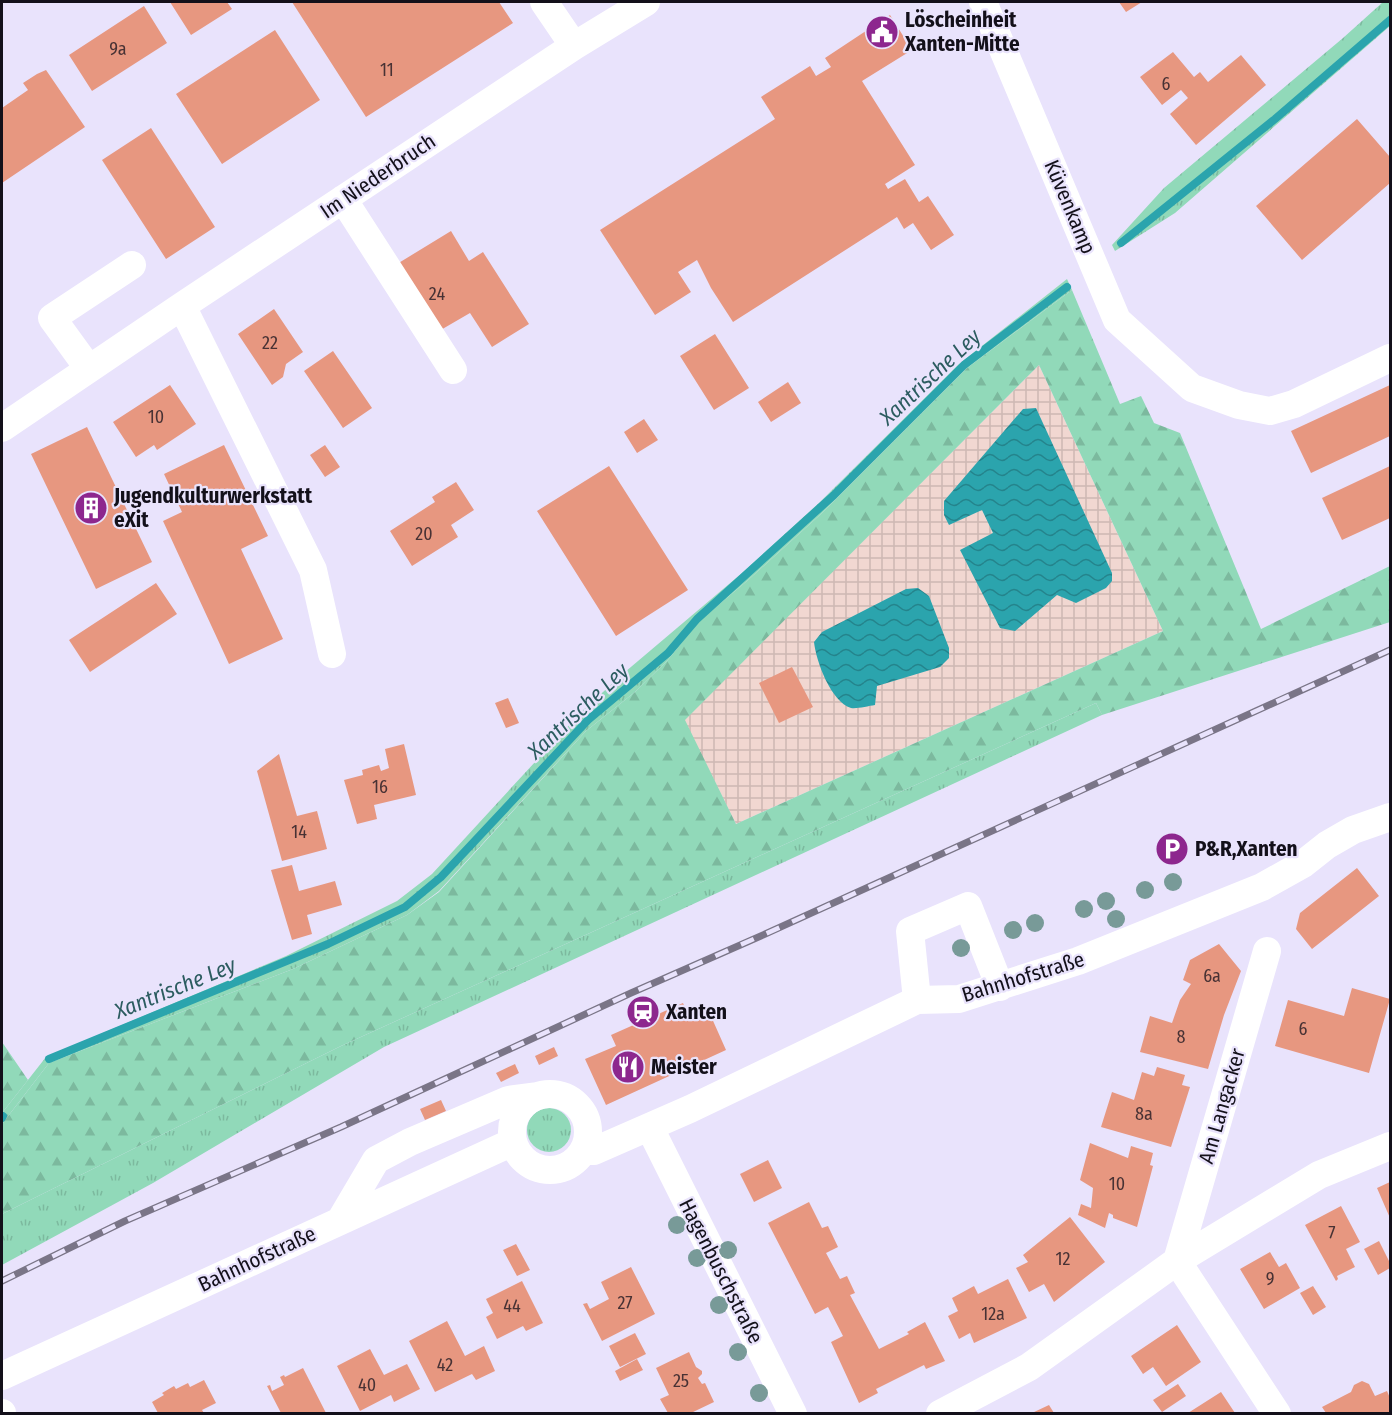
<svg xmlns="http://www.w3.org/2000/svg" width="1392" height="1415" font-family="'Fira Sans Condensed',sans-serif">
	<defs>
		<pattern id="industrial-grid" width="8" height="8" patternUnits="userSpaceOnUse" patternTransform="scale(1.5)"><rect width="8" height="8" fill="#f1d7d1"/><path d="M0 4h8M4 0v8" fill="none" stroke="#ceb8b3"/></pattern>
		<pattern id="grass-tufts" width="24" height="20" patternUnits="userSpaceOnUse" patternTransform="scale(1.5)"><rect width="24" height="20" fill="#91d9b9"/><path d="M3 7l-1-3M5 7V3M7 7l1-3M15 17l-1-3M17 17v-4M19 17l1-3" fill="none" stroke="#7cb99e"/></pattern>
		<pattern id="forest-firs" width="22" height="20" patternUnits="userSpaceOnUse" patternTransform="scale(1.5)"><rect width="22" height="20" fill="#91d9b9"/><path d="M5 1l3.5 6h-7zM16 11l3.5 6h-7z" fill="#7cb99e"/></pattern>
		<pattern id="water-waves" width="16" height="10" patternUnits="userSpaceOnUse" patternTransform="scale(1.5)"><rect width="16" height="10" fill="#2ba4ad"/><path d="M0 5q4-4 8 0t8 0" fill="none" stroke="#24848c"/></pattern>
	</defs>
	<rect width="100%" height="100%" fill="#e9e3fc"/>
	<!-- industrial -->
	<path fill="url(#industrial-grid)" d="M1039,365L1163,631L736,824L684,720Z"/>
	<!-- grass -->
	<path fill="url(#grass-tufts)" d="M1383,2H1390V26L1175,213L1115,251L1112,245L1164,188L1343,38Z
		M1067,279L1072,290L967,368L821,514L747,581L699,621L667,661L635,692L586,731L439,891L407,915L293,969L49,1063L2,1124V1113L46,1057L286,956L397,901L432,874L581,712L625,672L742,573L820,502L959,364Z
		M1096,703L1102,715L384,1047L153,1183L2,1265V1214L341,1046Z
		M527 1130a22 22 0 1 1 44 0a22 22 0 1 1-44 0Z"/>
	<!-- forest -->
	<path fill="url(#forest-firs)" fill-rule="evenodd" d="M1072,290L1120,404L1141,396L1154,423L1180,433L1261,629L1390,566V622L1102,715L1096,703L341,1046L2,1214V1124L49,1063L293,969L407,915L439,892L586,731L635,692L667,661L699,621L747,581L821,514L967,368ZM1039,365L1163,631L736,824L685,720Z
		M2,1042L28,1080L2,1113Z"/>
	<!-- water -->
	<path fill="url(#water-waves)" d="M1036,408L1112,573V581L1106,588L1076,603L1057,595L1015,631L1000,628L960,550L993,533L982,510L949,525L944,515V501L1023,409Z
		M918,588L929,596L949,648V658L940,667L877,686L875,705C868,706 857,709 851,708C831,702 816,661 814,642L822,632L906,589Z"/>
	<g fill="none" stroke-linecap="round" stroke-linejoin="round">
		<!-- stream -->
		<path stroke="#2ba4ad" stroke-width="8" d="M1121,243L1275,119L1390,20
			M49,1059L328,944L405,907L441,877L588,720L668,653L697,619L834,495L964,365L1067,287
			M2,1118L3,1116"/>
	</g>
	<!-- building -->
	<path fill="#e79780" d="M170,2H227L232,9L191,35Z
		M292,2H499L513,23L366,117Z
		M1119,2H1142L1126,12Z
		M144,6L167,43L92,91L69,55Z
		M890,15L912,50L862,81L915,165L885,184L888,189L905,179L919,202L928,196L954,235L931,250L913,223L904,229L897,217L733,322L711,288L697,260L678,272L691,292L655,315L600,230L775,119L761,97L810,66L816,76L831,67L825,58Z
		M275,30L320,100L222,164L176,94Z
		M1173,52L1194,77L1200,72L1208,82L1241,55L1266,85L1196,145L1170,114L1188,98L1181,90L1162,105L1140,77Z
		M46,70L85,127L2,183V108L28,90L23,83L37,74Z
		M1357,119L1390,157V183L1302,260L1256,206Z
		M151,128L215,227L166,259L102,160Z
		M451,231L469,261L483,252L529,324L492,347L470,313L439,331L397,264Z
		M274,309L303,352L286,364L283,377L272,385L238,334Z
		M715,334L749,388L714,410L680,356Z
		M333,351L372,408L343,428L304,371Z
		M788,382L801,403L771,422L758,402Z
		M170,385L196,424L157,450L154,445L136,457L113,422Z
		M1390,385V436L1311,473L1291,431Z
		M644,419L658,440L637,453L624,432Z
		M87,427L152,562L96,589L31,454Z
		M224,445L268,536L241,549L283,639L229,664L163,521L182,512L164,474Z
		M325,445L340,467L325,477L310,455Z
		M609,466L688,590L616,636L537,511Z
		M1390,466V518L1342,540L1322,498Z
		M456,482L474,510L451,525L458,537L412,566L390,531L435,502L432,497Z
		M156,583L177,614L90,672L69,640Z
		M792,667L813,707L779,723L759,683Z
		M508,698L519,723L506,728L495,703Z
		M404,744L416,795L374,805L377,819L357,824L344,780L363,775L362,770L379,765L381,771L389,768L385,749Z
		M279,754L297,816L317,811L327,849L282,861L257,771Z
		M292,865L299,891L335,881L342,905L307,915L312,934L292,940L271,870Z
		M1357,868L1379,896L1312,949L1296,929L1300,913Z
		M1219,944L1241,971L1224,1015L1208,1069L1140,1052L1150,1016L1172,1023L1180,1000L1191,984L1183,980L1190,960Z
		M1352,988L1390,999L1369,1073L1275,1046L1288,1000L1344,1016Z
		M683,1003L687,1013L706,1005L726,1050L606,1105L585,1059L616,1046L611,1035Z
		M554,1047L558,1056L539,1065L535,1056Z
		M515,1064L519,1073L501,1082L496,1073Z
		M1157,1067L1185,1075L1182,1085L1190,1087L1171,1147L1101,1127L1112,1092L1134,1100L1142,1072L1154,1076Z
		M441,1100L446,1111L425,1120L420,1109Z
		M1090,1143L1128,1158L1131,1146L1153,1153L1150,1165L1153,1166L1137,1227L1113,1218V1215L1109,1213L1105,1228L1078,1215L1081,1204L1091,1208L1093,1188L1080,1180Z
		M768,1160L782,1188L754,1202L740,1174Z
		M1390,1182V1218L1377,1188Z
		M809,1202L822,1228L828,1226L838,1247L826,1253L840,1279L847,1276L855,1293L850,1295L879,1349L909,1334L907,1332L925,1322L945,1361L926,1369L924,1365L876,1389L878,1393L859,1403L831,1342L843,1336L828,1307L815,1314L768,1223Z
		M1341,1206L1360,1242L1346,1249L1355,1267L1337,1276L1338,1279L1336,1281L1305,1225Z
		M1070,1217L1105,1262L1054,1302L1044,1284L1029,1292L1016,1268L1028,1262L1023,1255Z
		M1379,1241L1390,1263V1268L1378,1275L1364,1249Z
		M516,1244L530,1270L517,1276L503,1250Z
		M1270,1252L1279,1267L1286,1263L1300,1288L1264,1309L1240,1269Z
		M631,1267L655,1314L602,1341L583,1304L587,1303L590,1309L609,1299L601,1282Z
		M1008,1279L1027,1318L974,1343L970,1333L959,1339L948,1316L958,1311L952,1298L974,1286L978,1294Z
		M522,1281L543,1323L526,1331L523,1326L497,1339L486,1317L493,1313L486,1299Z
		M1313,1286L1326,1307L1313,1315L1300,1293Z
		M447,1321L465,1356L484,1346L495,1371L476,1380L472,1374L435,1392L409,1341Z
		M1177,1325L1201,1362L1166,1386L1153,1367L1143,1374L1131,1356Z
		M635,1333L646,1354L620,1367L609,1346Z
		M370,1349L384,1375L407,1364L420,1389L394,1402L391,1395L360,1411L337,1366Z
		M689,1352L696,1367L702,1371V1374L698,1378L702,1384L705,1383L714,1402L691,1413H668L660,1399L669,1395L656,1368Z
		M637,1359L643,1370L620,1381L615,1371Z
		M303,1368L326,1413H281L267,1386L270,1385L272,1391L284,1385L280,1377L284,1375L285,1377Z
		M204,1380L216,1403L202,1410L204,1413H158L152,1402L164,1395L162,1393L174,1386L176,1389L188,1383L190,1387Z
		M1362,1381L1369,1384L1375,1396L1387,1391L1390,1398V1413H1326L1322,1407L1351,1392L1354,1385Z
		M1178,1384L1186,1396L1162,1412L1153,1400Z
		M1221,1392L1235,1413H1188Z
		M1049,1405L1054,1413H1032Z"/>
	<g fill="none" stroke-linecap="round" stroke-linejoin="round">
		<!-- minor -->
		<path stroke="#fff" stroke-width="28" d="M544,2L574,46
			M983,2L1117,320L1192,388L1239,405L1270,411L1294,404L1390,358
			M343,199L453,370
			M182,306L313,570L332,654
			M89,369L52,318L132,265
			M2,428L182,306L574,46L646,2
			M917,1000L910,931L968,906L1000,987
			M512 1132a38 38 0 1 1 76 0a38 38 0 1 1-76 0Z
			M650,1128L793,1414
			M584,1150L594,1151L690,1109L917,1000L959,999L1078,961L1262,887L1303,864L1327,845L1353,830L1390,817
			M340,1221L376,1160L410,1142L508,1100L537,1096
			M1177,1261L1267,951
			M1177,1261L1277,1414
			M2,1376L513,1142
			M2,1413V1414
			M940,1414L1029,1367L1177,1261L1319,1175L1390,1146"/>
		<!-- rail casing -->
		<g stroke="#7a7587" stroke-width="7">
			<path id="rail" d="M2,1281L125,1221L341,1127L631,993L763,935L1390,650"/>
		</g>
		<!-- rail -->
		<use href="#rail" stroke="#e9e3fc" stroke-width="4.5" stroke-dasharray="14" stroke-linecap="butt"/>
	</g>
	<!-- trees -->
	<g fill="#789a98">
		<circle cx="1173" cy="882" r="9"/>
		<circle cx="1145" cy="890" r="9"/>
		<circle cx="1106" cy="901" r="9"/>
		<circle cx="1084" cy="909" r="9"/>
		<circle cx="1116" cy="919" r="9"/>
		<circle cx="1035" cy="923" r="9"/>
		<circle cx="1013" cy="930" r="9"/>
		<circle cx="961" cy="948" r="9"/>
		<circle cx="677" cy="1225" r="9"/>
		<circle cx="728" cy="1250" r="9"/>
		<circle cx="697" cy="1258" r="9"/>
		<circle cx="719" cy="1305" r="9"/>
		<circle cx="738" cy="1352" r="9"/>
		<circle cx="759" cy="1393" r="9"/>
	</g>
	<!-- icons -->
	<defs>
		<g id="civic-disc" transform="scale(1.725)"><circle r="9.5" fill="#8d278e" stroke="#e9e3fc"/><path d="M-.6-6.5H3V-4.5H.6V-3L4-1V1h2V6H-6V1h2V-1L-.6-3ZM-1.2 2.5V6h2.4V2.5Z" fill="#fff"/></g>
		<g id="building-disc" transform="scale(1.725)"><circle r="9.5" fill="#8d278e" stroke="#e9e3fc"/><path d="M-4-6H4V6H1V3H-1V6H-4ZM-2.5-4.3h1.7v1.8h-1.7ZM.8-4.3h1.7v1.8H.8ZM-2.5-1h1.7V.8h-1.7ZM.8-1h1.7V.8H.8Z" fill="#fff"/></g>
		<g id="parking-disc" transform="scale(1.725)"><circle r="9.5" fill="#8d278e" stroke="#e9e3fc"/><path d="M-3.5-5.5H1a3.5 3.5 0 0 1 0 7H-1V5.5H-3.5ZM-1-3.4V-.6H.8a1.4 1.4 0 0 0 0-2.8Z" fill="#fff"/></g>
		<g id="station-disc" transform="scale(1.725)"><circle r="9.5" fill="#8d278e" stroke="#e9e3fc"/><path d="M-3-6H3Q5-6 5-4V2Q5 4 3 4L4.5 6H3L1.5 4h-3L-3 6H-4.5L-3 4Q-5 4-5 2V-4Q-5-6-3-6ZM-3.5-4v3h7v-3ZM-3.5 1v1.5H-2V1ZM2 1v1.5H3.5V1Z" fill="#fff"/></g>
		<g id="restaurant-disc" transform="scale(1.725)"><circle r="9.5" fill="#8d278e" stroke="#e9e3fc"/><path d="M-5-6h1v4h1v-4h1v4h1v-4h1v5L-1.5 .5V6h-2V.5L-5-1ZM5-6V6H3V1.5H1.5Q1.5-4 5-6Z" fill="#fff"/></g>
	</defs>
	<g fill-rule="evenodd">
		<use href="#civic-disc" x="882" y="32"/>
		<use href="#building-disc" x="91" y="508"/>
		<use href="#parking-disc" x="1172" y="849"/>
		<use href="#station-disc" x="643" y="1012"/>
		<use href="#restaurant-disc" x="628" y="1067"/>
	</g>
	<g text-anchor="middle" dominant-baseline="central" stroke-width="4.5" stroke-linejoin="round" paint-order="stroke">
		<!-- number labels -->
		<g font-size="18" fill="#483234">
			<text x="118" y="49">9a</text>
			<text x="387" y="70">11</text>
			<text x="1166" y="84">6</text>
			<text x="437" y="294">24</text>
			<text x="270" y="343">22</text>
			<text x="156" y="417">10</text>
			<text x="424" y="534">20</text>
			<text x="380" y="787">16</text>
			<text x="299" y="832">14</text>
			<text x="1212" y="976">6a</text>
			<text x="1303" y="1029">6</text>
			<text x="1181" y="1037">8</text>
			<text x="1144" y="1114">8a</text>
			<text x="1117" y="1184">10</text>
			<text x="1332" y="1233">7</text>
			<text x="1063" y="1259">12</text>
			<text x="1270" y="1279">9</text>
			<text x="625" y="1303">27</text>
			<text x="512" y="1306">44</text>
			<text x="993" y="1314">12a</text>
			<text x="445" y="1365">42</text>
			<text x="681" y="1381">25</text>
			<text x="367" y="1385">40</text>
		</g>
		<!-- poi labels -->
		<g font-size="21" font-weight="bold" fill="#13101a" stroke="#e9e3fc" text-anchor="start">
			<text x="905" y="20">Löscheinheit<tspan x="905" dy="24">Xanten-Mitte</tspan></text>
			<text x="114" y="496">Jugendkulturwerkstatt<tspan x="114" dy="24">eXit</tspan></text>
			<text x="1195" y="849">P&amp;R,Xanten</text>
			<text x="666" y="1012">Xanten</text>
			<text x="651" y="1067">Meister</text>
		</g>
		<!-- street labels -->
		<g font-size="21" fill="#13101a" stroke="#e9e3fc">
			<text transform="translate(378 176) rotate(-34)">Im Niederbruch</text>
			<text transform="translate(1070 207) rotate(67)">Küvenkamp</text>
			<text transform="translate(1023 977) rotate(-17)">Bahnhofstraße</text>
			<text transform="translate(1222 1106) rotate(-74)">Am Langacker</text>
			<text transform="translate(257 1259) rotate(-25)">Bahnhofstraße</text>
			<text transform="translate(721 1271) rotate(63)">Hagenbuschstraße</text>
		</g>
		<!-- water labels -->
		<g font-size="22" font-style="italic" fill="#2c5c60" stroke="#e9e3fc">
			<text transform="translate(930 377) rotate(-43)">Xantrische Ley</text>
			<text transform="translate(578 711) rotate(-43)">Xantrische Ley</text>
			<text transform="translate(175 988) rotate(-22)">Xantrische Ley</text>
		</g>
	</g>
	<!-- border -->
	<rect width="1392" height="1415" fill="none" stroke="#13101a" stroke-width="6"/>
</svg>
